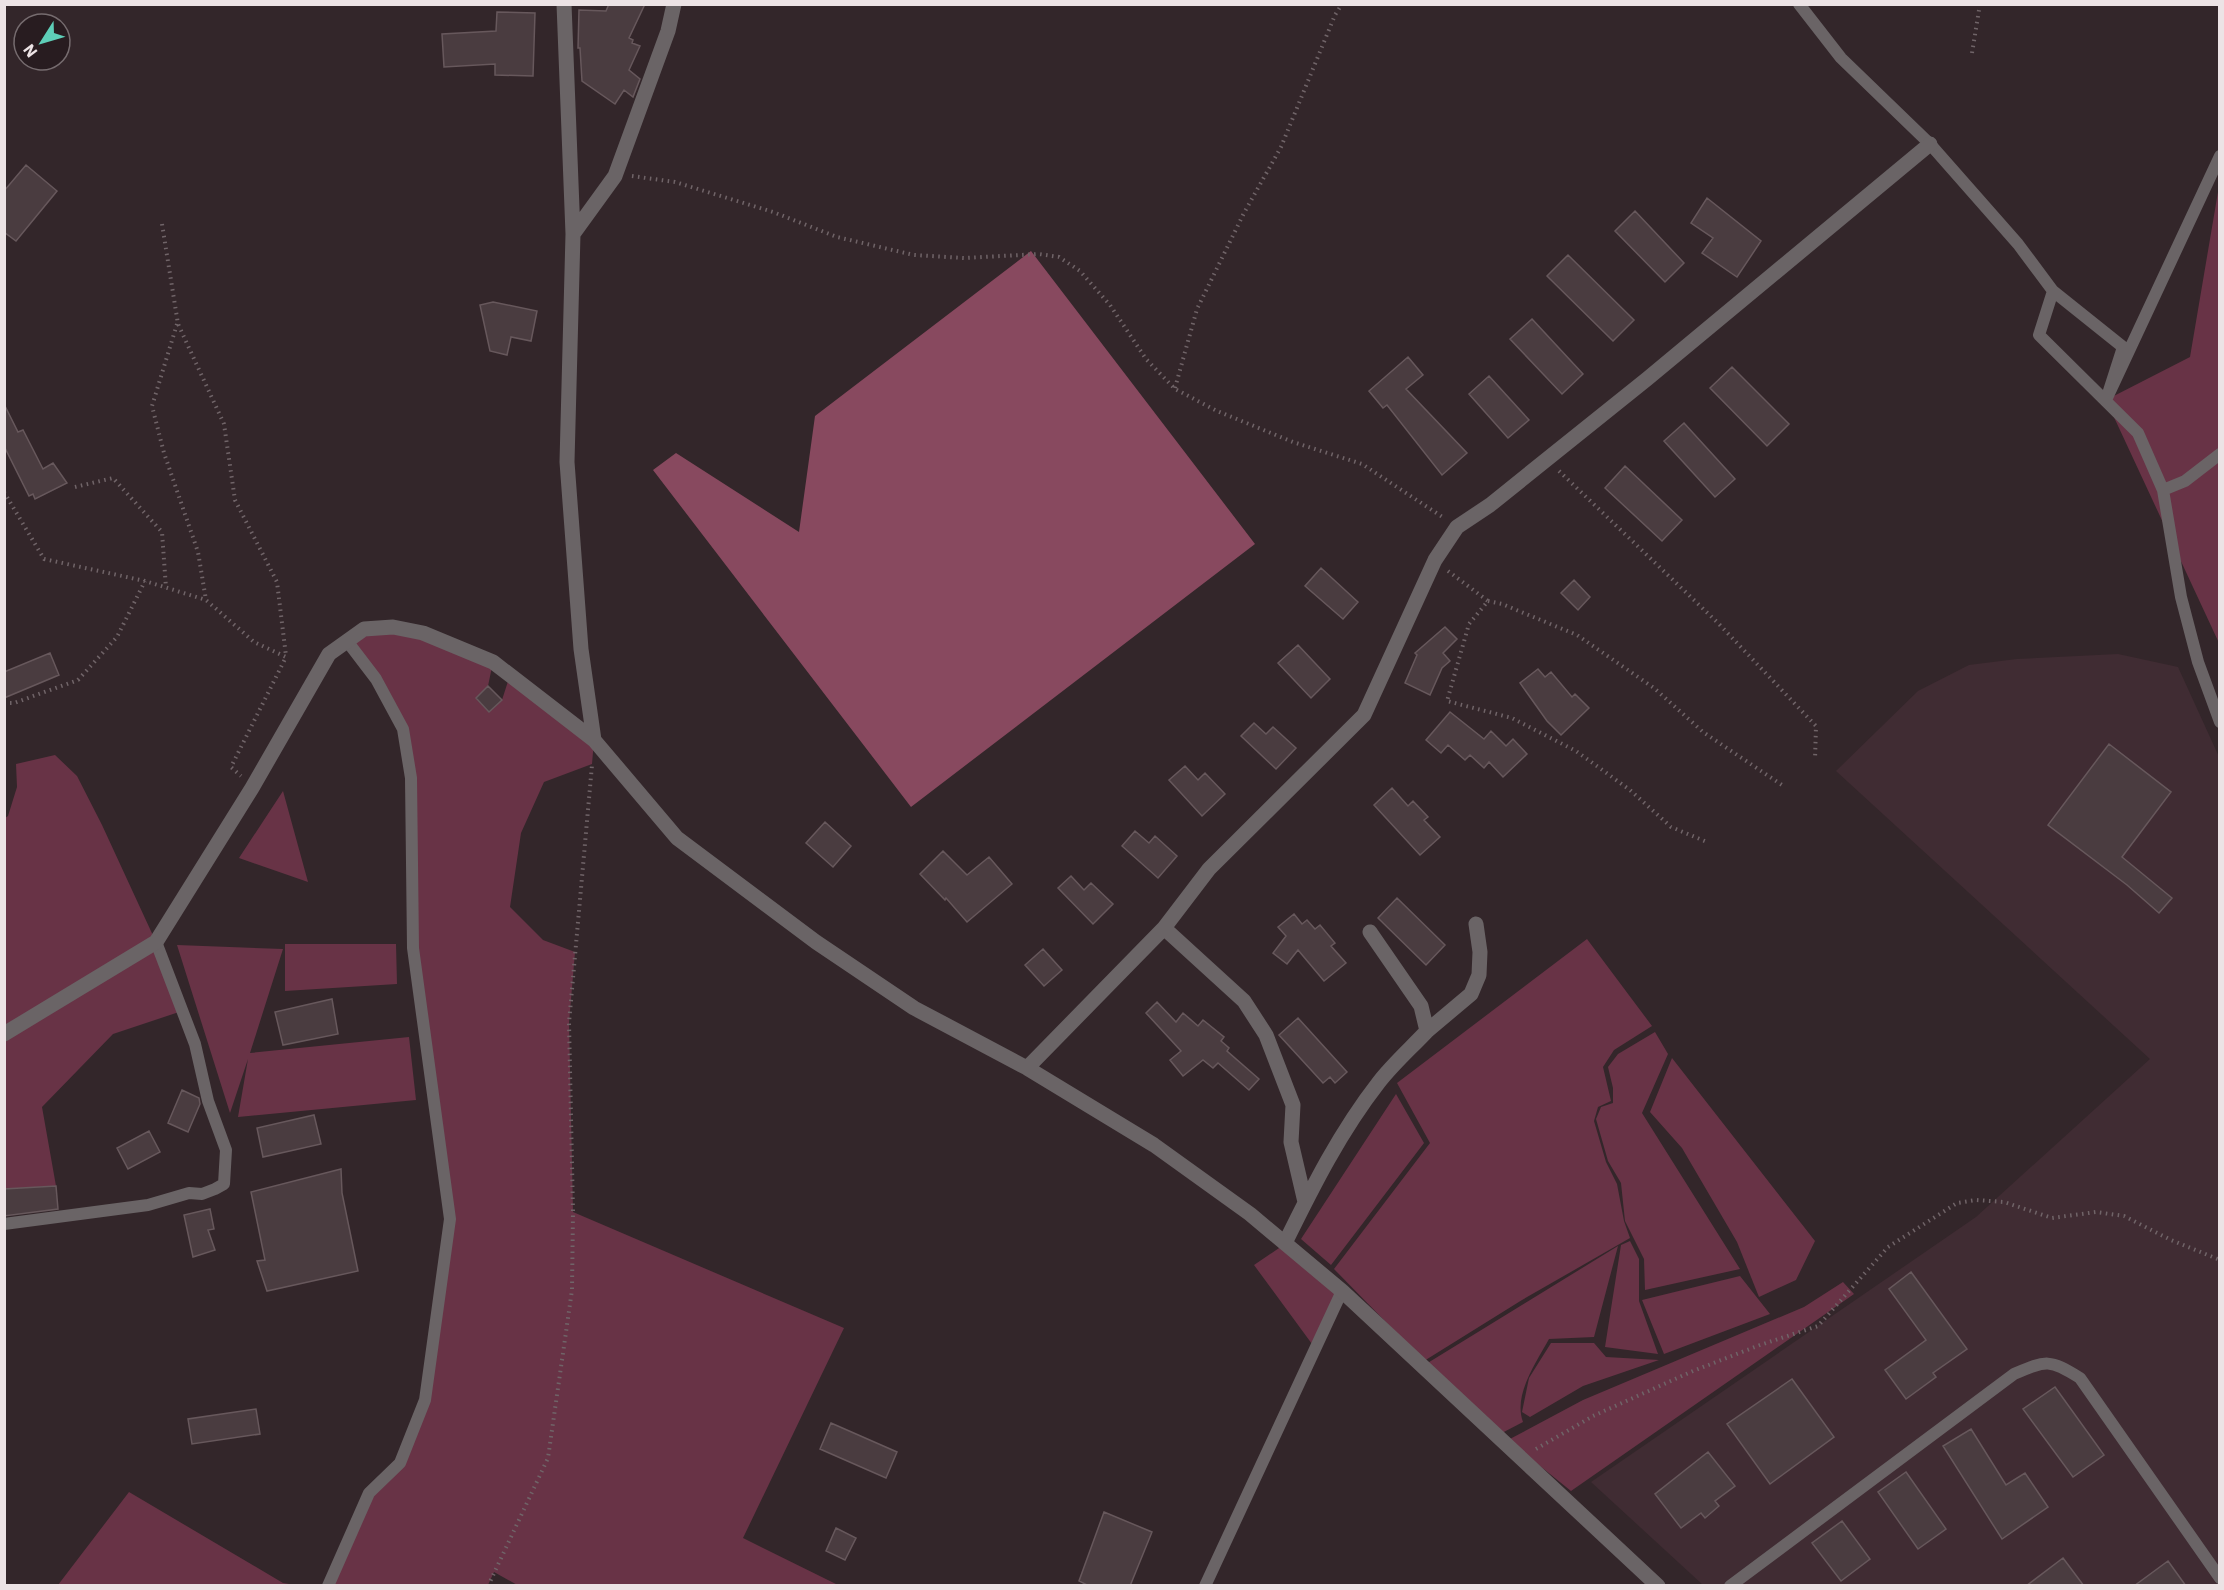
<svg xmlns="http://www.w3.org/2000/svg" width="2224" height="1590" font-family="'IBM Plex Sans',sans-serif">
	<rect width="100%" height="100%" fill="#33262a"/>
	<!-- built -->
	<path fill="#402c33" d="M2118,654L2178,667L2220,759L2219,1585H1703L1591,1482L1976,1217L2150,1059L1836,771L1918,691L1969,665L2017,659Z"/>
	<!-- green -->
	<path fill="#683346" d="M2219,186V643L2106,400L2190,357Z
		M393,627L493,662L488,686L476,698L489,712L502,700L510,675L594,740L592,764L544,782L521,833L510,907L543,940L575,952L569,1023L573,1212L844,1328L743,1538L838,1585L519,1586L494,1572L488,1585L328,1586L369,1493L400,1463L425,1400L450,1219L413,948L403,729L347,641Z
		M55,755L77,776L102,825L156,942L182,1011L113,1034L42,1107L56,1186L5,1189V818L8,816L17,787L16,764Z
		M283,791L308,882L239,858Z
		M1587,939L1652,1026L1614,1050L1603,1067L1611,1101L1598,1107L1594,1121L1606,1162L1617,1184L1624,1221L1630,1238L1522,1300L1424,1361L1334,1269L1430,1143L1397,1083Z
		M285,944H396L397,984L285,991Z
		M177,945L283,949L250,1053L409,1037L416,1100L238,1117L248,1059L230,1113Z
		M1655,1032L1668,1054L1642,1113L1740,1269L1645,1290L1644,1259L1625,1221L1621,1183L1608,1161L1596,1119L1601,1107L1613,1103V1088L1608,1067L1618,1054Z
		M1672,1058L1815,1241L1796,1280L1759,1297L1737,1242L1682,1148L1650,1112Z
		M1396,1094L1424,1143L1331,1265L1301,1239Z
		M1630,1241L1639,1259V1301L1658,1354L1605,1347L1621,1245Z
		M1282,1246L1337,1293L1312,1344L1254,1265Z
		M1618,1246L1594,1337L1549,1339C1536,1363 1513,1395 1523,1422L1500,1434L1426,1364Z
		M1740,1276L1770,1314L1664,1354L1642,1300Z
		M1843,1282L1854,1294L1571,1491L1508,1440L1583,1400L1804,1307Z
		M1551,1343H1594L1606,1357L1659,1360L1583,1386L1530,1417L1522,1412L1529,1378Z
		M129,1492L283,1583L295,1585H58Z"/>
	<!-- water -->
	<path fill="#88495f" d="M1031,251L1255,544L911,807L653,470L676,453L799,532L815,416Z"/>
	<!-- building -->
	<path fill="#4a3c40" stroke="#67585c" stroke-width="1.5" d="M609,4H645L629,38L633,40L632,43L640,46L629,70L640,79L633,97L624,90L615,104L582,81L580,48H578L579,10L606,11Z
		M497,12L535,13L533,76L495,75V64L444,67L442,34L496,31Z
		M26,165L57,191L16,241L4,232V191Z
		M1707,198L1761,241L1737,277L1702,253L1713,238L1691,223Z
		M1635,211L1684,263L1665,282L1615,231Z
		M1568,255L1634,320L1613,341L1547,276Z
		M493,302L537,311L531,341L511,337L507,355L490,351L480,305Z
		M1532,319L1583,374L1562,394L1510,339Z
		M1408,357L1423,375L1406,389L1467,453L1442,475L1387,405L1383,408L1369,391Z
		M1732,367L1789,424L1767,446L1710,388Z
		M1489,376L1529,420L1508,438L1469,394Z
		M4,404L18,432L23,430L43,469L53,463L67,483L35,499L33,494L29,496L4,446Z
		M1684,423L1735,479L1715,497L1664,441Z
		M1625,466L1682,520L1662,541L1605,488Z
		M1321,568L1358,602L1343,619L1305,586Z
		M1574,580L1590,597L1578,610L1561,593Z
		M1445,627L1457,639L1443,653L1450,661L1442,668L1430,695L1405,683L1417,655L1415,653Z
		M1298,645L1330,679L1311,698L1278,663Z
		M50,653L59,675L4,698V672Z
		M1538,669L1545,677L1551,672L1572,697L1575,694L1589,708L1561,735L1547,721L1520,683Z
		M488,686L502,700L489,712L476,698Z
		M1450,712L1484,739L1491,731L1506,746L1513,739L1527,754L1503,777L1489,762L1484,768L1470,755L1465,760L1448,745L1441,753L1426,740Z
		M1254,723L1266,734L1273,727L1296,748L1276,769L1241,736Z
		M2109,744L2171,792L2122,857L2172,898L2159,913L2127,885L2048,825Z
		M1185,766L1198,780L1205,773L1225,794L1202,816L1169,780Z
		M1392,788L1408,806L1413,801L1428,817L1424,820L1440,837L1420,855L1374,805Z
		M825,822L851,846L833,867L806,843Z
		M1135,831L1149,843L1155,836L1177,856L1158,878L1122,846Z
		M943,851L967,875L989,857L1012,884L967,922L946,898L945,900L920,874Z
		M1071,876L1084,890L1091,883L1113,904L1093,924L1058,888Z
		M1397,898L1445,945L1426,965L1378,918Z
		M1294,914L1302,924L1307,920L1315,929L1320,925L1335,943L1331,946L1346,963L1324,981L1298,950L1287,964L1273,953L1286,936L1278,927Z
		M1043,949L1062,970L1044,986L1025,965Z
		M332,999L338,1034L283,1045L275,1012Z
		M1157,1002L1176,1022L1183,1013L1198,1026L1203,1020L1224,1037L1221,1041L1229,1048L1227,1051L1259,1079L1249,1090L1218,1063L1213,1068L1203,1060L1183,1076L1170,1060L1181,1051L1146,1013Z
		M1298,1018L1347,1072L1335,1083L1330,1077L1323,1083L1279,1035Z
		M182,1090L199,1098L200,1104L188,1132L168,1123Z
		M314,1115L321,1144L263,1157L257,1128Z
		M149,1131L160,1152L128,1169L117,1148Z
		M341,1169L342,1193L358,1271L267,1291L257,1261L265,1260L251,1192Z
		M56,1186L58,1209L4,1216V1189Z
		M210,1209L214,1229L208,1230L215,1250L193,1257L184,1215Z
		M1911,1272L1967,1349L1933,1373L1936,1377L1906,1399L1885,1370L1926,1340L1889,1289Z
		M1792,1379L1834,1437L1770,1484L1727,1424Z
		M2055,1387L2104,1455L2073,1477L2023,1409Z
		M256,1409L260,1434L192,1444L188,1419Z
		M831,1423L897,1452L886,1478L820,1449Z
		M1971,1429L2006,1485L2025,1473L2048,1507L2002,1539L1943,1446Z
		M1708,1452L1735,1486L1715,1501L1719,1506L1705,1518L1701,1513L1681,1528L1655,1494Z
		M1906,1472L1946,1529L1918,1549L1878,1492Z
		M1104,1512L1152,1532L1130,1586H1089L1079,1581Z
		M1842,1521L1870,1559L1841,1581L1812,1543Z
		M836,1528L856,1538L845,1560L826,1551Z
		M2063,1558L2084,1586H2026Z
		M2168,1561L2186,1586H2134Z"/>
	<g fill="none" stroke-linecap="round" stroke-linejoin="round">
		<!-- path -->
		<path stroke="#706468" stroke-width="4" stroke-dasharray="1.5 4.5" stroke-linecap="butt" d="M1972,53L1980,4
			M632,176L675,182L773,212L837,237L914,255L964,258L1039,254L1059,257L1080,271L1110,305L1146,359L1175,389L1217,411L1293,442L1362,464L1444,518
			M162,224L178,324L224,424L235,500L277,582L286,656
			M177,324L152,406L164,453L198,552L206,600
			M1175,388L1197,309L1244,213L1281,147L1335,15L1342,4
			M1559,471L1718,623L1816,726L1815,759
			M75,487L113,478L162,532L166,588
			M4,492L44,559L145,581L206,600L254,642L286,657L231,767L241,776
			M1448,571L1488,601L1469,624L1447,701L1512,718L1576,751L1630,790L1671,827L1707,842
			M1488,601L1502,604L1577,635L1654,688L1703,732L1782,785
			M4,703H14L78,680L117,637L145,581
			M1536,1449L1593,1416L1693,1371L1760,1345L1818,1326L1888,1247L1957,1203L1976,1200L2004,1202L2052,1218L2096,1212L2124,1216L2171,1240L2220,1260
			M488,1586L548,1458L572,1290L573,1212L569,1023L592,765"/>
		<!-- service -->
		<path stroke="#6a6466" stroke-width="12" d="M1799,4L1841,58L1930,144L2018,244L2053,291L2039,335L2138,433L2163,490L2181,597L2198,662L2220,722
			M2053,291L2123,347L2106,400L2220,156
			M2163,490L2185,481L2220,454
			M4,1224L148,1205L189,1193L202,1194L215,1189L224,1184L226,1150L208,1101L195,1044L156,942
			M328,1586L369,1493L400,1463L425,1400L450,1219L413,948L411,778L403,729L376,679L347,641
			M1205,1586L1342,1291
			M1730,1586L2014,1374C2047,1360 2049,1359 2080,1378L2220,1578"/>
		<!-- minor -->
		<path stroke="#6a6466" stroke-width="15" d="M564,4L573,234L567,462L581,649L594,740L677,838L816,942L914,1008L1027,1068L1154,1145L1250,1214L1342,1291L1658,1586
			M573,234L615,176L668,31L674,4
			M1164,928L1244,1001L1266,1035L1293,1105L1291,1142L1305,1202
			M1427,1031L1471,994L1479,975L1480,952L1476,924
			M4,1034L156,942L252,788L329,654L364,629L393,627L423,633L493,662L594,740
			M1027,1068L1164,928L1209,869L1364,715L1435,560L1457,527L1490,505L1647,379L1930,144
			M1285,1243C1313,1186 1340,1132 1379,1082C1393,1064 1411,1048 1427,1031L1421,1006L1370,932"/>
	</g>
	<!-- border -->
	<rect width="2224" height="1590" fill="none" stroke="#ece3e5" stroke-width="12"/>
	<!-- north arrow -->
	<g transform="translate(42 42) rotate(233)"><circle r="28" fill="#281c20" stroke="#766c6f" stroke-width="1.5"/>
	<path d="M0-4.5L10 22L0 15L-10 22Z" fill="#5eceb8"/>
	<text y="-9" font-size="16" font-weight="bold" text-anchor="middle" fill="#ece3e5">N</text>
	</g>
</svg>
